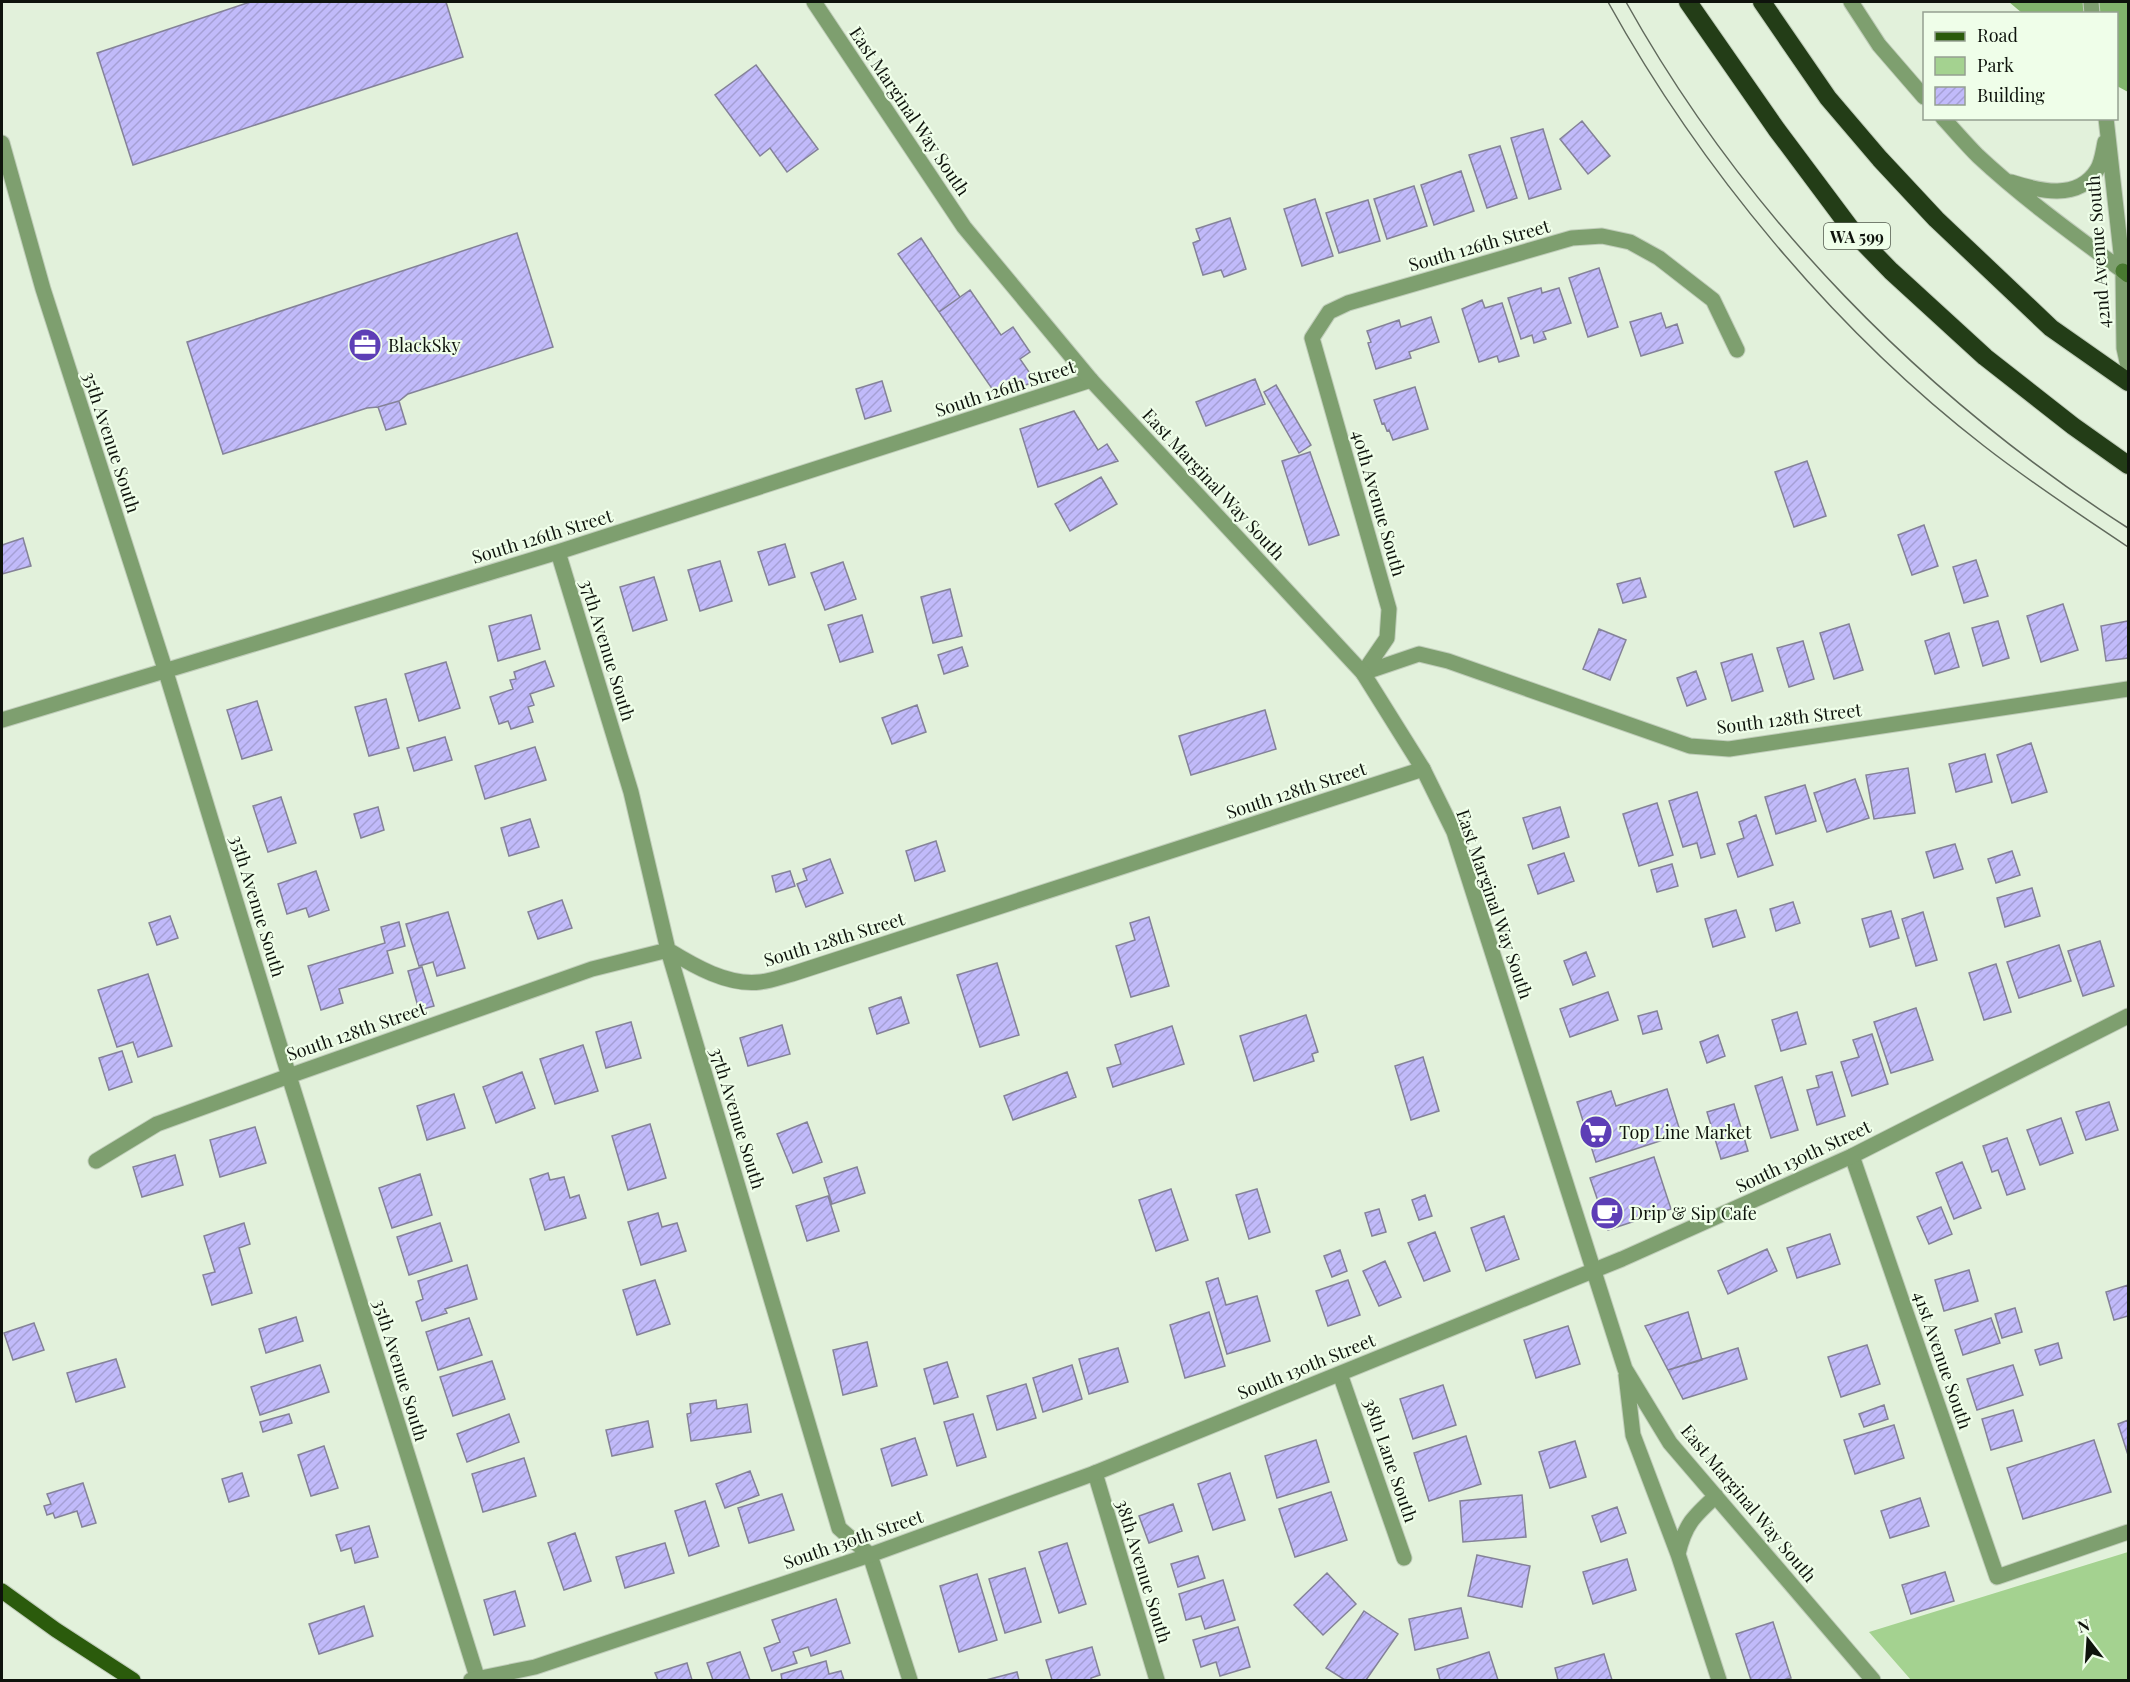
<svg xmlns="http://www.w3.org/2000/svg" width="2130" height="1682" font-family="'Playfair Display',serif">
	<defs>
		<pattern id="building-hatch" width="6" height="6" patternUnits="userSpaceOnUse" patternTransform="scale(1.5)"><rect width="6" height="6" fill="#c1bafa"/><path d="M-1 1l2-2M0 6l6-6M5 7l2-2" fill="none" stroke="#a59fd5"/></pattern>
	</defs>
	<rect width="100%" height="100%" fill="#e2f1db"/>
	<!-- park -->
	<path fill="#a4d290" d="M2128,1552V1680H1911L1869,1632Z"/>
	<!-- water -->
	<path fill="#82b46c" d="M2009,2H2128V92L2117,86L2116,14L2022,13Z"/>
	<!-- building -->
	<path fill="url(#building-hatch)" stroke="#848298" stroke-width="1.5" d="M250,2H446L463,57L133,165L97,53Z
		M756,65L818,149L787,172L770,148L760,156L715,95Z
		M1582,121L1610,156L1588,174L1560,139Z
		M1543,129L1561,189L1529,199L1511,138Z
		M1500,146L1517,198L1487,208L1469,155Z
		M1461,171L1474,211L1434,225L1421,185Z
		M1414,186L1427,226L1387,239L1374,199Z
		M1315,199L1333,256L1302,266L1284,209Z
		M1368,200L1380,241L1339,253L1326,213Z
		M1230,218L1246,269L1224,277L1221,270L1203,275L1193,243L1200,240L1196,229Z
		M517,233L553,347L408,394L399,401L378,407L367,408L223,454L187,342Z
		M921,238L960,297L939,312L898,254Z
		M1599,268L1618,327L1588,337L1569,278Z
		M1541,288L1542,293L1559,288L1571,323L1543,332L1546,339L1534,343L1532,335L1521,339L1508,298Z
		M970,290L1001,335L1013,327L1030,352L1020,359L1036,382L995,393L939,312Z
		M1482,300L1485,308L1502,303L1519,356L1499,362L1497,356L1479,362L1462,309Z
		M1661,313L1666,328L1677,324L1683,343L1641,356L1630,322Z
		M1431,317L1439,342L1409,352L1411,358L1376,369L1368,343L1371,342L1367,331L1399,320L1401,327Z
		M1255,379L1265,404L1206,426L1196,402Z
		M882,381L891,411L865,419L856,389Z
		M1276,385L1311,445L1299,453L1264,392Z
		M1415,387L1428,429L1393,440L1389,430L1387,431L1384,423L1382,424L1374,400Z
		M399,401L406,424L386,430L378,407Z
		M1074,411L1098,450L1107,444L1118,461L1038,487L1020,429Z
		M1310,452L1339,535L1309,545L1282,461Z
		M1807,461L1826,516L1794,527L1775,472Z
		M1101,477L1117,504L1070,531L1055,504Z
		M1924,525L1938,566L1912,575L1898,535Z
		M23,538L31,566L2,574V545Z
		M785,544L795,577L769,585L758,552Z
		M1976,560L1988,596L1964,603L1953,567Z
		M720,561L732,601L700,611L688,570Z
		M843,562L856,599L825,610L811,573Z
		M654,577L667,620L633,631L620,587Z
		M1640,578L1646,597L1623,603L1617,584Z
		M950,589L962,636L933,643L921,597Z
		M2063,604L2078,650L2041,662L2027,616Z
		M531,615L540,649L498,661L489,626Z
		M862,615L873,652L840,662L828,625Z
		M1998,621L2009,658L1983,666L1972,628Z
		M2128,621V658L2106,661L2101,626Z
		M1849,624L1863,670L1834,679L1820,633Z
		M1599,629L1626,640L1610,680L1583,669Z
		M1949,633L1959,667L1935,674L1925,641Z
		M1803,641L1814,679L1789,687L1777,648Z
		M962,647L968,666L944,674L938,655Z
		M1752,654L1763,691L1732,701L1721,663Z
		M545,661L554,686L530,694L534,705L528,707L533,722L511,729L508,721L499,724L490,697L513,689L510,680L516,679L514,672Z
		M446,662L460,708L419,721L405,674Z
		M1696,671L1706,699L1687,706L1677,678Z
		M386,699L399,748L369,756L355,707Z
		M257,701L272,750L242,759L227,710Z
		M917,705L926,732L892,744L882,718Z
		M1265,710L1276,749L1191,775L1179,736Z
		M445,737L452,760L414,771L407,748Z
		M2031,743L2047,792L2012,803L1997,755Z
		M535,747L546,780L485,799L475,766Z
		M1985,754L1992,782L1956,792L1949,764Z
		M1908,768L1915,813L1874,819L1866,775Z
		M1855,779L1869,818L1827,832L1814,793Z
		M1805,785L1816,821L1776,834L1765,797Z
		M1697,792L1715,854L1701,858L1697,843L1683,847L1669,801Z
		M281,797L296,843L268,852L253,806Z
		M1657,803L1673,855L1639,866L1623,814Z
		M378,807L384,830L361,838L354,814Z
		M1560,807L1569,837L1533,849L1523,818Z
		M1756,815L1773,865L1738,877L1727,844L1744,838L1739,822Z
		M530,819L539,847L509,856L501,828Z
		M936,841L945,871L915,881L906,851Z
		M1955,844L1963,869L1934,878L1926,852Z
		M2012,851L2020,875L1996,883L1988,859Z
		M1564,853L1574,881L1538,894L1528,865Z
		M830,859L843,893L806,907L797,884L807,880L803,869Z
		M1672,864L1678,886L1657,892L1651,870Z
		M316,871L329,910L309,917L306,908L287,914L278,884Z
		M790,871L795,886L776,892L772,876Z
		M2032,888L2040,916L2005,927L1997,898Z
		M562,900L572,928L538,939L528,912Z
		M1793,902L1800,923L1776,931L1770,909Z
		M1736,910L1745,937L1713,947L1705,919Z
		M1891,911L1899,938L1870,947L1862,919Z
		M448,912L465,968L437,976L433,962L419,966L406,924Z
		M1923,912L1937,960L1916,966L1902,919Z
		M170,916L178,938L157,945L149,923Z
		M1149,917L1169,986L1131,997L1116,946L1135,940L1130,923Z
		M399,922L405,946L387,951L393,973L339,989L343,1003L321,1010L308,966L385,943L381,927Z
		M2100,941L2114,986L2083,996L2068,951Z
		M2059,945L2071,981L2019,998L2007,962Z
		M1586,952L1595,976L1573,985L1564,961Z
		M997,963L1019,1035L980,1047L957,975Z
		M1996,964L2011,1012L1984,1020L1969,973Z
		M422,967L434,1006L419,1010L408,971Z
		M148,974L172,1046L138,1057L133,1042L117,1047L98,990Z
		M1608,992L1618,1020L1570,1037L1560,1009Z
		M901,997L909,1023L877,1034L869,1008Z
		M1916,1008L1933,1060L1891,1073L1874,1022Z
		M1657,1011L1662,1029L1643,1034L1638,1016Z
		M1797,1012L1806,1044L1781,1051L1772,1020Z
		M1306,1015L1318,1052L1312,1054L1314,1061L1254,1081L1240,1036Z
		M631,1022L641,1058L606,1068L596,1032Z
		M782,1025L790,1054L748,1066L740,1038Z
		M1172,1026L1184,1064L1113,1087L1107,1068L1121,1064L1115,1045Z
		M1872,1034L1888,1084L1852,1096L1841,1062L1859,1057L1853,1040Z
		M1718,1035L1725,1056L1707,1063L1700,1042Z
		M583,1045L598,1091L555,1104L540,1059Z
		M122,1051L132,1082L109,1090L99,1058Z
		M1423,1057L1439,1111L1411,1120L1395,1066Z
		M522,1072L535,1108L496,1123L483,1087Z
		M1067,1072L1076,1097L1013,1120L1004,1096Z
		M1832,1072L1845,1116L1817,1125L1807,1090L1819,1087L1816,1076Z
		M1782,1077L1798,1130L1771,1138L1755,1086Z
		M1667,1089L1681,1134L1596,1162L1577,1102L1611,1091L1616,1106Z
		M454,1094L465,1128L427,1140L417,1106Z
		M2109,1102L2118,1130L2086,1140L2076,1112Z
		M1734,1104L1748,1151L1721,1159L1707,1112Z
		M2061,1118L2073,1153L2040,1165L2027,1130Z
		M807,1122L822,1162L793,1173L777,1134Z
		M650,1124L666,1178L628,1190L612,1136Z
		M255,1127L266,1163L220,1177L210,1140Z
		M2007,1138L2025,1189L2007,1195L1998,1170L1992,1172L1983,1146Z
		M175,1155L183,1185L142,1197L133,1167Z
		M1654,1157L1671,1209L1608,1230L1590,1178Z
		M1962,1162L1981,1208L1954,1219L1936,1173Z
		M857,1167L865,1193L832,1204L824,1178Z
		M548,1173L550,1180L564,1177L570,1198L579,1195L586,1218L545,1230L530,1179Z
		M420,1174L432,1215L392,1228L379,1188Z
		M1171,1189L1188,1240L1156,1251L1139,1200Z
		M1257,1189L1270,1232L1249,1239L1236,1195Z
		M1425,1195L1432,1216L1419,1220L1412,1200Z
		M828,1196L839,1231L807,1241L796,1206Z
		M1941,1207L1952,1234L1929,1244L1917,1217Z
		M1379,1209L1386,1232L1372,1236L1365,1213Z
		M658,1213L662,1227L677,1223L686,1251L641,1265L628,1222Z
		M1504,1216L1519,1259L1486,1271L1471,1228Z
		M244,1223L250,1244L239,1248L252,1293L212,1305L203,1275L215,1272L204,1236Z
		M440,1223L452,1261L409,1275L397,1237Z
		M1435,1232L1450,1271L1424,1281L1408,1243Z
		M1830,1234L1840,1264L1797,1278L1787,1248Z
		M1767,1249L1777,1271L1728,1294L1718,1271Z
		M1340,1250L1347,1271L1332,1277L1324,1256Z
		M1385,1261L1401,1297L1379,1306L1363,1271Z
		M467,1265L477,1299L445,1309L447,1313L422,1321L416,1302L423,1299L418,1281Z
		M1969,1270L1978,1301L1944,1311L1935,1280Z
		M1218,1278L1226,1305L1257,1296L1270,1341L1227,1354L1206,1282Z
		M655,1280L670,1324L637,1335L623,1290Z
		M1348,1280L1360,1315L1328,1326L1316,1291Z
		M2128,1285V1316L2114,1320L2106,1292Z
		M2015,1308L2022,1332L2002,1338L1995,1314Z
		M1209,1312L1225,1366L1185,1378L1170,1325Z
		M1688,1312L1702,1360L1668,1370L1645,1326Z
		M296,1317L303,1341L266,1353L259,1329Z
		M469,1318L482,1355L438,1370L426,1332Z
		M1991,1318L2000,1343L1963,1355L1955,1330Z
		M34,1323L44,1350L13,1360L4,1333Z
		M1568,1326L1580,1364L1536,1378L1524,1340Z
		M867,1342L877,1386L843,1395L833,1350Z
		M2058,1343L2062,1358L2040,1365L2035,1350Z
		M1867,1345L1880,1384L1841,1397L1828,1357Z
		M1118,1348L1128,1382L1089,1394L1079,1359Z
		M1738,1348L1747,1379L1683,1399L1668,1370Z
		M116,1359L125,1387L76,1402L67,1373Z
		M492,1361L505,1399L453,1416L440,1377Z
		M947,1362L958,1397L934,1404L924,1369Z
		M320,1365L329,1392L260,1415L251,1387Z
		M1072,1365L1082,1399L1043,1412L1033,1378Z
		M2013,1365L2023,1395L1977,1410L1967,1379Z
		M1026,1384L1036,1418L997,1430L987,1396Z
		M1443,1385L1456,1425L1413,1439L1400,1399Z
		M716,1400L717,1409L747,1404L751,1432L691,1441L687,1414L691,1413L690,1404Z
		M1884,1405L1888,1419L1864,1427L1859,1414Z
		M2013,1410L2022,1441L1991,1450L1982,1419Z
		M289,1414L292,1423L263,1432L260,1422Z
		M509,1414L519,1442L467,1462L457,1434Z
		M973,1414L986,1457L957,1466L944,1422Z
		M2128,1420V1455L2118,1424Z
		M648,1421L653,1447L612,1456L606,1430Z
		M1894,1425L1904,1458L1855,1474L1844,1440Z
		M1466,1436L1481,1484L1429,1501L1414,1453Z
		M915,1438L927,1475L892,1486L881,1449Z
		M1316,1440L1329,1482L1277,1498L1265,1456Z
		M2094,1440L2111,1492L2023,1519L2007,1468Z
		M1575,1441L1586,1477L1550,1488L1539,1452Z
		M324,1446L338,1488L311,1496L298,1455Z
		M524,1458L536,1496L483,1512L472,1474Z
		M750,1471L759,1495L725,1508L716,1484Z
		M242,1473L249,1496L229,1502L222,1479Z
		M1230,1473L1245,1520L1213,1530L1198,1484Z
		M83,1483L96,1523L82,1527L77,1511L55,1518L53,1513L47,1515L44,1506L51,1504L47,1494Z
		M1331,1492L1347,1540L1295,1557L1279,1509Z
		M782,1494L794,1530L749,1543L738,1508Z
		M1522,1495L1526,1537L1463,1542L1460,1501Z
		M1920,1498L1929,1526L1890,1538L1881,1511Z
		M705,1501L719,1546L689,1556L675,1511Z
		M1173,1504L1182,1531L1149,1543L1139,1516Z
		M1617,1507L1626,1533L1601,1542L1592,1516Z
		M369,1526L378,1557L355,1563L351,1548L341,1551L336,1535Z
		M575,1533L591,1581L564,1590L548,1543Z
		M665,1543L674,1573L625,1588L616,1557Z
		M1067,1543L1086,1604L1059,1613L1039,1552Z
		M1477,1555L1530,1566L1522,1607L1468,1596Z
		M1198,1556L1205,1578L1178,1587L1171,1564Z
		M1627,1559L1636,1590L1593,1604L1583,1572Z
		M1025,1568L1041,1622L1005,1633L989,1579Z
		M1945,1572L1954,1601L1911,1614L1902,1585Z
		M1327,1573L1356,1604L1323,1635L1294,1605Z
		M977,1574L997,1640L959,1652L940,1586Z
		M1223,1580L1235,1620L1205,1629L1201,1616L1186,1620L1179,1594Z
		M515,1591L525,1626L494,1635L484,1600Z
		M836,1599L850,1643L811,1656L808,1647L793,1652L797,1663L772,1671L764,1648L780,1642L772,1620Z
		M364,1606L373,1636L319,1654L309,1624Z
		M1461,1608L1468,1638L1415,1650L1409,1619Z
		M1364,1611L1398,1634L1366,1680H1345L1326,1668Z
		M1773,1622L1791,1678L1783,1680H1751L1736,1634Z
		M1238,1627L1250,1667L1220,1676L1216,1662L1201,1667L1193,1640Z
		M1092,1647L1100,1675L1091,1678V1680H1052L1046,1660Z
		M740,1652L750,1680H713L707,1663Z
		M1489,1652L1498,1680H1440L1437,1669Z
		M1604,1654L1612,1680H1558L1555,1668Z
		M826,1661L829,1674L841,1671L844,1680H782L781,1674Z
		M687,1663L692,1680H658L655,1673Z
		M1017,1672L1019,1680H986Z"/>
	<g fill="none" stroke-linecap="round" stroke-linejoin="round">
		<!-- minor casing -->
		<g stroke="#c0cdba" stroke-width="17">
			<path id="minor" d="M2,143L43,289L165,669L289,1076L478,1680
				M558,552L631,792L668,950L839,1528L870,1555L910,1680
				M1363,673L1387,638L1389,609L1312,338L1329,312L1348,303L1572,238L1602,236L1630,242L1659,258L1713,300L1737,350
				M1363,673L1419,654L1448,661L1690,746L1729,749L2128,689
				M2,720L558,552L1091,380
				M1852,1156L1997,1577L2128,1532
				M96,1161L157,1124L289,1076L592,969L668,950C694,966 728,986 760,982C770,981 781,977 792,974L1423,769
				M1340,1374L1404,1558
				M1095,1473L1157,1680"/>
		</g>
		<!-- tertiary casing -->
		<g stroke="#c0cdba" stroke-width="17">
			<path id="tertiary" d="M814,2L964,227L1091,380L1363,673L1423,769L1454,832L1625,1369L1670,1443L1873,1680
				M1851,2L1879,45L1924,97
				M2091,2L2092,14
				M1943,118C1955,131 1966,144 1978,156C2023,198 2073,234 2123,271
				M2106,118L2123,271L2124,348L2128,366
				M2011,182C2039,191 2078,201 2097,170C2102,162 2103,151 2105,142
				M1626,1375L1633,1435L1678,1554
				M1716,1496C1694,1516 1685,1524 1678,1554L1719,1680
				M471,1680L535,1667L870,1555L1095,1473L1622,1259L1852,1156L2128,1016"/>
		</g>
		<!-- secondary casing -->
		<g stroke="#c0cdba" stroke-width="17">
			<path id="secondary" d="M2123,271L2128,275"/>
		</g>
		<!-- primary casing -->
		<g stroke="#c0cdba" stroke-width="17">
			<path id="primary" d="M2,1591L56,1630L133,1680"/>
		</g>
		<!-- motorway casing -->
		<g stroke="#c0cdba" stroke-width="20">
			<path id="motorway" d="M1688,2L1777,130L1854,233L1891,271L1985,357L2073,426L2128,465
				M1762,2L1828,98L1880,159L1936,219L2051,328L2128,382"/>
		</g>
		<!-- minor -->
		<use href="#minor" stroke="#7e9f6f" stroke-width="15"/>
		<!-- tertiary -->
		<use href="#tertiary" stroke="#7e9f6f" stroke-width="15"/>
		<!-- secondary -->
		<use href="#secondary" stroke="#487930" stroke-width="15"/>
		<!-- primary -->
		<use href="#primary" stroke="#2b5b0c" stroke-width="15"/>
		<!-- motorway -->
		<use href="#motorway" stroke="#233d17" stroke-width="18"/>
		<!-- tram -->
		<path stroke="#60695c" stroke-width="1.5" d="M1608,2C1700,168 1833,329 1984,446C2030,482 2079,514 2128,547
			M1626,2C1746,217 1922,396 2128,528"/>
	</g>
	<!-- icons -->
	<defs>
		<g id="office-disc" transform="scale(1.725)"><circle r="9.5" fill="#5d3eb6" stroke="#effee9"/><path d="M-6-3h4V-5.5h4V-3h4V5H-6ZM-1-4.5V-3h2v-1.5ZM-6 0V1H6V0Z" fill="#fff"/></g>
		<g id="supermarket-disc" transform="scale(1.725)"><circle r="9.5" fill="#5d3eb6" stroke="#effee9"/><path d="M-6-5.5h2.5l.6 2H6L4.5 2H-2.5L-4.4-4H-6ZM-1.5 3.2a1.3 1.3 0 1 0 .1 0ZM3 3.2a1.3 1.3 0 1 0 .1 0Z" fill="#fff"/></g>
		<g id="cafe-disc" transform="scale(1.725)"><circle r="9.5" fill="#5d3eb6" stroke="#effee9"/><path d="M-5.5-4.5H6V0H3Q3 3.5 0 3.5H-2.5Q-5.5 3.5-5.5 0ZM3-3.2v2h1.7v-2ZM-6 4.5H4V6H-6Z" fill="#fff"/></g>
	</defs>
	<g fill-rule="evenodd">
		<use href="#office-disc" x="365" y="345"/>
		<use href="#supermarket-disc" x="1596" y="1132"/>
		<use href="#cafe-disc" x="1607" y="1213"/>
	</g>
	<g text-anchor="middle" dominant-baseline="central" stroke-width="4.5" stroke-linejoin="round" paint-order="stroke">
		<!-- shield labels -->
		<rect fill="#effee9" stroke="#525a4e" stroke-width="1.5" x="1824" y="223" width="66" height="26" rx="4.5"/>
		<g font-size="16" font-weight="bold" fill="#0e130c">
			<text x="1857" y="236">WA 599</text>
		</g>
		<!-- street labels -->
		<g font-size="18" fill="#0e130c" stroke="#effee9">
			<text transform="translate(910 111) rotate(56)">East Marginal Way South</text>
			<text transform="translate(1479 245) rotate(-16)">South 126th Street</text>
			<text transform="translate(2098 252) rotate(-94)">42nd Avenue South</text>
			<text transform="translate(1005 388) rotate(-18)">South 126th Street</text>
			<text transform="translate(112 442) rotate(72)">35th Avenue South</text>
			<text transform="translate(1214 484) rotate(47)">East Marginal Way South</text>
			<text transform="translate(1379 503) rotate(74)">40th Avenue South</text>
			<text transform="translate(542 536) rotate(-17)">South 126th Street</text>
			<text transform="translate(608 650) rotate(73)">37th Avenue South</text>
			<text transform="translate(1789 718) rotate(-7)">South 128th Street</text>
			<text transform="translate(1296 790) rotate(-18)">South 128th Street</text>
			<text transform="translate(1495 904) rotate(71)">East Marginal Way South</text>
			<text transform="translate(258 906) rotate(73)">35th Avenue South</text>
			<text transform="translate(834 939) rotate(-17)">South 128th Street</text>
			<text transform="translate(356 1031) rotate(-19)">South 128th Street</text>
			<text transform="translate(738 1118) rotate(73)">37th Avenue South</text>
			<text transform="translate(1803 1156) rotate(-25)">South 130th Street</text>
			<text transform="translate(1943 1360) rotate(71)">41st Avenue South</text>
			<text transform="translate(1306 1366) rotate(-22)">South 130th Street</text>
			<text transform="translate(401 1370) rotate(73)">35th Avenue South</text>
			<text transform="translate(1391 1460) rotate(71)">38th Lane South</text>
			<text transform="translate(1749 1503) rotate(50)">East Marginal Way South</text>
			<text transform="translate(853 1539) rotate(-19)">South 130th Street</text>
			<text transform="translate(1144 1571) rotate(73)">38th Avenue South</text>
		</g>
		<!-- poi labels -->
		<g font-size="18" fill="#0e130c" stroke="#effee9" text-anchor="start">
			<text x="388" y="345">BlackSky</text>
			<text x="1619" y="1132">Top Line Market</text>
			<text x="1630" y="1213">Drip &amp; Sip Cafe</text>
		</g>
	</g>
	<!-- border -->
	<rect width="2130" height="1682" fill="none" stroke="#0e130c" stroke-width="6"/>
	<!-- legend -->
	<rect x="1923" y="12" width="195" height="108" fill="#effee9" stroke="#95a091" stroke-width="1.5"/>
	<rect x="1935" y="32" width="30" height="9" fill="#2b5b0c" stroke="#95a091" stroke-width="1.5"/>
	<text x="1977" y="42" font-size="18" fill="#0e130c">Road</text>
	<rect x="1935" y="57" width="30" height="18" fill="#a4d290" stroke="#95a091" stroke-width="1.5"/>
	<text x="1977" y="72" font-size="18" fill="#0e130c">Park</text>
	<rect x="1935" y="87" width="30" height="18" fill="url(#building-hatch)" stroke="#95a091" stroke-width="1.5"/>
	<text x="1977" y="102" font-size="18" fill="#0e130c">Building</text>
	<!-- north arrow -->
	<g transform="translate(2088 1640) rotate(343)" stroke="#effee9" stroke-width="4.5" paint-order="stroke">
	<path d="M0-4.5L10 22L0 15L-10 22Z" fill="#0e130c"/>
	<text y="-9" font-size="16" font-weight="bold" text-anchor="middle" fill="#0e130c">N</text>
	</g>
</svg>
